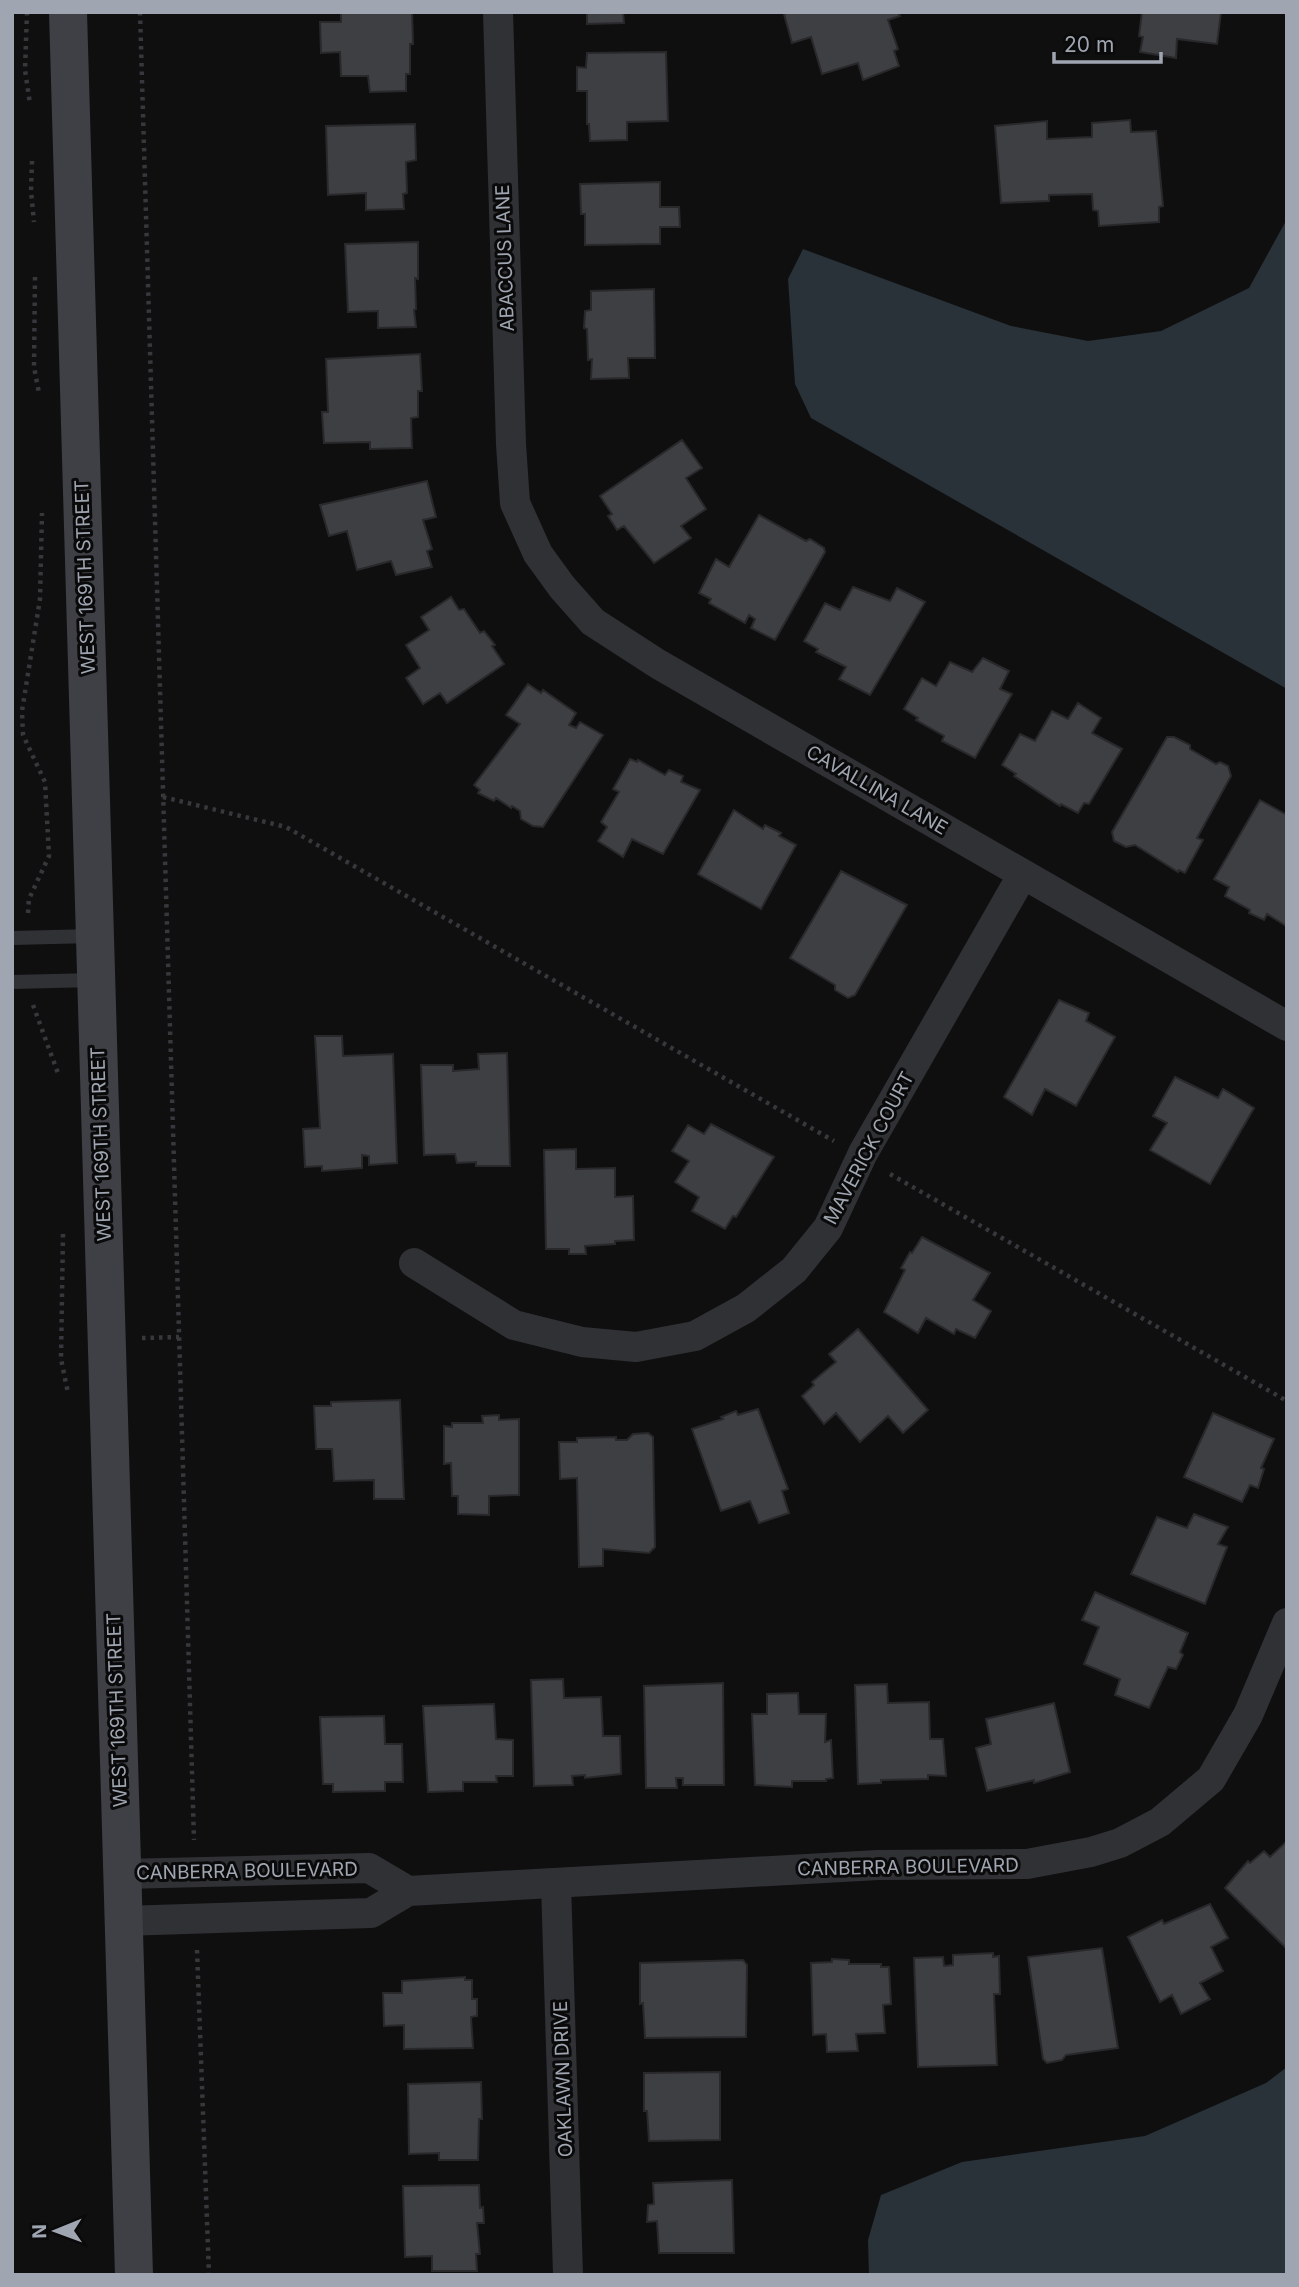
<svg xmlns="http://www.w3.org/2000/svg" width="1299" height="2287" font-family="Inter,sans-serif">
	<rect width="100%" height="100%" fill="#0f0f10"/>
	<!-- water -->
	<path fill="#293238" d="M1287,219V689L811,418L795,384L788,279L803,249L1011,326L1088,341L1161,331L1249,288Z
		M1287,2067V2275H869L868,2240L881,2195L962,2162L1145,2136L1266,2083Z"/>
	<!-- building -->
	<path fill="#3e3f43" stroke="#29292c" stroke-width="2" d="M341,12H412L413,44H410V74H406V91L370,92L368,76H341L340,52L321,53L320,22H341Z
		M587,12H623L624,23L587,24Z
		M789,12H898L900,16L888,20L898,49L894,51L899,66L863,80L858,63L822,74L811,37L792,43L784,14Z
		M1142,12H1221L1217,44L1177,39L1176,58L1140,52L1143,37L1139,36Z
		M666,52L668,121L627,122V140L590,141L589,124H587V91H577V67L586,68L587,53Z
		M1130,120L1131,132L1156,131L1163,206L1159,207V222L1099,226L1098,211L1093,210L1092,194L1049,195V201L1001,203L995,126L1047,121V139L1092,137V123Z
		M415,124L416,160L406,162L407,193L403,194L404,209L366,210V193L328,195L326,126Z
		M660,182V207H679L680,227H660V244L585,245V214H581L580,184Z
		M418,242V279L415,278L416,309L414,310L416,327L378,328V311L348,312L345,244Z
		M654,289L655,358H628L629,378L591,379L592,359L588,360L587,329L584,328L585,311L591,310V291Z
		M420,354L422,391H418V417L411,418L412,448L370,449V442L324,443L322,412H328L326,359Z
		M682,440L702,468L686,478L706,509L681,526L691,538L654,563L624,526L617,530L608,516L612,514L600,496Z
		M427,481L436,517L423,520L432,549L427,551L432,567L396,575L391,561L357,570L347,531L329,536L320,505Z
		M759,515L806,541L810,539L824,548L825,552L775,640L751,628L755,619L749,615L745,623L709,603L711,599L699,593L716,559L729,567Z
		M853,587L890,601L897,588L925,602L870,695L839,679L846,667L816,652L818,649L804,641L825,603L840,610Z
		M451,597L459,610L464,609L480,633L484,631L495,645L492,646L504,664L447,703L440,693L423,704L406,678L420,668L406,645L429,630L421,617Z
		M983,658L1009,671L1000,689L1012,694L975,758L942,741L944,736L916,720L918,718L904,709L922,678L936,686L950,662L972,672Z
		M528,684L541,693L543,690L576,713L569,725L576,728L580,722L603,735L543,827L533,826L521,819L520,811L512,806L511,808L496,798L494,801L478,793L480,790L474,785L520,724L506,715Z
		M1078,703L1101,718L1092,733L1122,749L1089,804L1084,803L1078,813L1061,804L1060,806L1014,776L1016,774L1002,765L1020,734L1035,741L1052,711L1068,719Z
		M1167,737H1174L1190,745V749L1216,764L1220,762L1228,766L1231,776L1197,838L1203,840L1185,873L1179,870L1178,872L1135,845L1126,847L1114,841L1112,832Z
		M630,759L637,762L638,760L665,775L669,770L683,776L681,782L700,790L663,854L632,839L623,857L598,841L607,827L601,822L619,792L613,789Z
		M1260,800L1287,815L1286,926L1267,914L1264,920L1249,913L1250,910L1225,896L1229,887L1214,879Z
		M734,810L763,829L765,825L781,833L779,836L796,845L761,909L698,874Z
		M841,871L907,905L855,995L848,998L835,990V985L790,958Z
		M1059,1000L1089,1013L1086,1021L1115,1037L1076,1106L1045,1089L1032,1115L1004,1097Z
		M315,1036H342L343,1056L393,1054L397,1163L369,1165V1156L362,1155V1168L322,1171V1166L305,1167L303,1129L320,1128Z
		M507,1053L510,1166H476V1162L457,1163L455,1154L424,1155L421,1065H453V1071L479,1069L478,1054Z
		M1175,1077L1218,1098L1223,1089L1254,1108L1210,1184L1150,1150L1167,1123L1153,1116Z
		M711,1124L774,1157L736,1217L733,1216L725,1229L692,1211L699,1197L675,1182L689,1161L672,1151L688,1125L704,1134Z
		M576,1149V1169L615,1168V1197L633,1196L634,1240L615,1241V1244L585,1246L586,1254H569V1249H546L544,1150Z
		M922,1237L990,1273L973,1300L991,1311L975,1338L956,1329L954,1334L926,1318L918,1333L884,1312L905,1270L901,1268L910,1252L912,1253Z
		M858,1329L928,1410L903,1433L888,1416L860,1442L836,1413L824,1424L802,1396L814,1385L812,1382L836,1362L829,1354Z
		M400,1400L404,1499H374V1480L334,1481L332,1449H316L314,1406H331V1402Z
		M758,1409L788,1489L782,1491L789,1513L759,1523L750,1501L721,1511L692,1429L723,1419L721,1417L736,1411L738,1415Z
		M1213,1413L1274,1439L1261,1468L1264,1469L1258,1488L1250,1485L1242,1502L1184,1477Z
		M499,1415V1420L519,1419V1495L489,1496V1515L458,1514V1496H452L451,1463L444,1464V1426L452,1427V1423H483L482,1416Z
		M648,1433L653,1437L655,1547L649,1553L603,1549V1566L579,1567L577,1478L560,1479L559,1442H577V1438L616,1437V1440H627L633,1434Z
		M1194,1514L1228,1527L1218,1544L1227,1547L1205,1604L1131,1574L1157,1517L1187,1528Z
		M1095,1592L1188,1633L1180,1652L1183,1655L1176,1669L1168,1667L1149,1708L1115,1695L1120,1679L1084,1664L1099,1627L1082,1620Z
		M563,1679L564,1698L601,1697L603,1736H620L621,1774L585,1778V1775L572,1776L573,1785L534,1786L531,1680Z
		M723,1683L724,1785H683V1778H676L677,1788H646L644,1686Z
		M887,1684L888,1703L929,1702L930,1739H943L946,1776L928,1775V1779L881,1780V1783L858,1784L855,1685Z
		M798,1693L799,1714H826L825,1742L831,1740L833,1778L826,1779V1781H792V1787L755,1785L752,1714H767V1694Z
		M1054,1703L1070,1772L1034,1783V1780L987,1791L976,1748L991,1744L986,1719Z
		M494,1704L496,1739L513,1740V1776H496L497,1782H463V1791L428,1792L423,1706Z
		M384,1716L385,1744H402L403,1782H385V1791L333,1792V1784H323L320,1717Z
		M1287,1841V1949L1225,1888L1248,1861L1250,1863L1264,1851L1270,1857Z
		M1210,1904L1228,1938L1211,1947L1223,1971L1200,1983L1210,1999L1181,2014L1172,1995L1160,2002L1128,1937L1162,1920L1164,1924Z
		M1102,1948L1118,2048L1066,2055L1062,2060L1047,2063L1043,2059L1028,1957Z
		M993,1953V1957L999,1956L1000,1994H994L997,2065L918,2067L914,1958L943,1957L944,1966L953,1965V1955Z
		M832,1959L849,1960V1964H881V1967H889L891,2004L883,2005L885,2033L856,2034L858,2051L827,2052L826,2034L813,2035L811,1963L832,1962Z
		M743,1960L747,1965L746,2037L645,2038L643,2003L640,2004V1963Z
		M465,1977V1980H472V1999H477V2016L471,2017L473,2048L404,2049V2025L384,2026L383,1993H402V1981Z
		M720,2072V2140L649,2141L647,2111H644V2073Z
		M481,2082L482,2119H479L478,2160H439V2153L409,2154L408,2084Z
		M732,2180L734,2253H659L657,2221L647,2222L648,2205L654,2204L653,2183Z
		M479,2185L480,2208L483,2207L484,2223H477L480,2254H476L477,2271H432V2256L405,2257L403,2186Z"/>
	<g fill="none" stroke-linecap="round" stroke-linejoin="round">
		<!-- path -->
		<path stroke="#36383c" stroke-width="4.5" stroke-dasharray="3.5 5" stroke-linecap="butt" d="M27,12L25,70L30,104
			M140,12L194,1840
			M32,161L31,191L34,222
			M35,277L34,367L39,393
			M163,797L286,827L834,1141
			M28,913L29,899L49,856L45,782L23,735L22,711L40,599L42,513
			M33,1005L59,1076
			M890,1174L1287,1401
			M63,1234L61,1359L68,1393
			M142,1338L179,1337
			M197,1950L209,2275"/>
		<!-- lane -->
		<path stroke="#303135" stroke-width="14" d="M12,938L94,936
			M12,982L95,980"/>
		<!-- street -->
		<path stroke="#303135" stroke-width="30" d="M498,12L511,444L515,503L538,554L562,587L593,622L658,664L1287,1026
			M414,1263L514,1325L582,1342L636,1347L695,1336L746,1308L794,1270L828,1228L863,1153L1023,874
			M122,1874L369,1868L408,1891
			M556,1884L568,2275
			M123,1921L371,1913L408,1891L878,1865L1027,1864L1091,1852L1120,1843L1160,1822L1211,1779L1248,1715L1287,1623"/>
		<!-- secondary -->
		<path stroke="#3e4045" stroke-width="38" d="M68,12L134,2275"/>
	</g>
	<g text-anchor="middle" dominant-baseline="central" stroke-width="6" stroke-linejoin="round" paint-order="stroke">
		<!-- street labels -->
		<g font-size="19" fill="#a0a6b1" stroke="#0a0a0b">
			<text transform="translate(505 258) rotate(-92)">ABACCUS LANE</text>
			<text transform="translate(85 577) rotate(-92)">WEST 169TH STREET</text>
			<text transform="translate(877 790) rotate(30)">CAVALLINA LANE</text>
			<text transform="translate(101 1144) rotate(-92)">WEST 169TH STREET</text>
			<text transform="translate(869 1148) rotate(-62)">MAVERICK COURT</text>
			<text transform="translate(117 1710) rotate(-92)">WEST 169TH STREET</text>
			<text transform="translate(908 1867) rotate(-1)">CANBERRA BOULEVARD</text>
			<text transform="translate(247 1871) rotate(-1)">CANBERRA BOULEVARD</text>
			<text transform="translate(563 2079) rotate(-92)">OAKLAWN DRIVE</text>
		</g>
	</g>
	<!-- border -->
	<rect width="1299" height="2287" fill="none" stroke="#a0a6b1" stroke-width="28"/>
	<!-- north arrow -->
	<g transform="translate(56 2231) rotate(269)" stroke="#0a0a0b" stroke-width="5" paint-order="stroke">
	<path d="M0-5L12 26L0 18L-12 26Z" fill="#a0a6b1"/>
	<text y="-10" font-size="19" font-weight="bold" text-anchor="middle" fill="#a0a6b1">N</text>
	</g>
	<!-- scale -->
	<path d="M1054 52v10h107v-10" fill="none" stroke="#a0a6b1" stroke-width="3.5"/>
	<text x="1064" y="52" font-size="21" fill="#a0a6b1" stroke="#0a0a0b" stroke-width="5" paint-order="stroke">20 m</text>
</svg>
